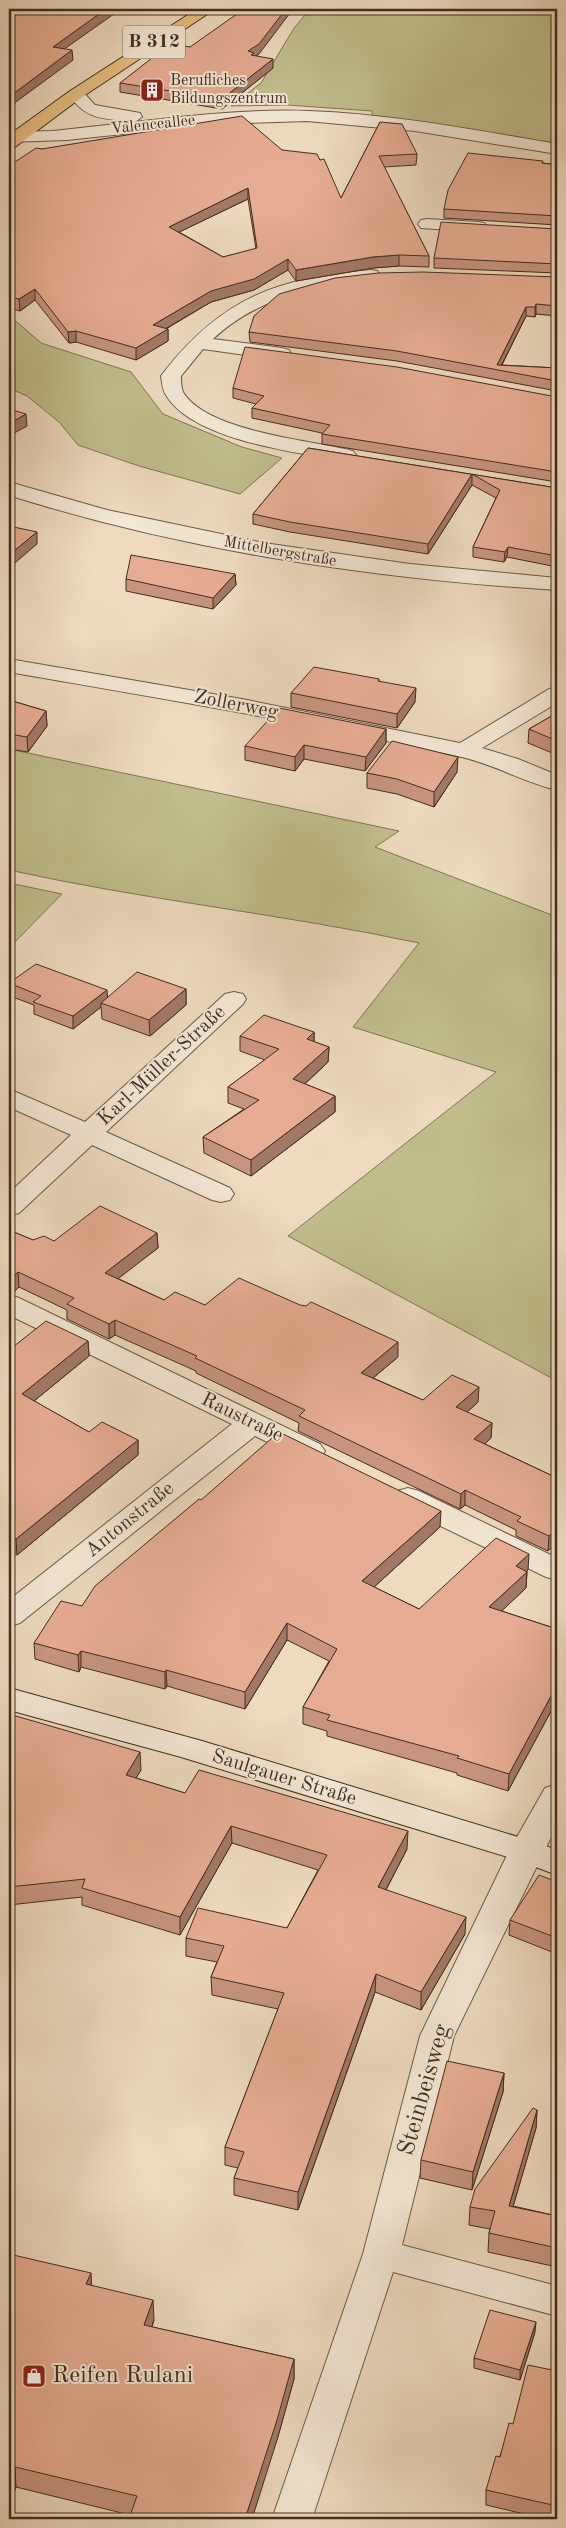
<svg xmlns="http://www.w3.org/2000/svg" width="566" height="2528" font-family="'Old Standard TT',serif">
	<rect width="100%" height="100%" fill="#eedbc0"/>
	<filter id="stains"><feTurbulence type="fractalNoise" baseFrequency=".004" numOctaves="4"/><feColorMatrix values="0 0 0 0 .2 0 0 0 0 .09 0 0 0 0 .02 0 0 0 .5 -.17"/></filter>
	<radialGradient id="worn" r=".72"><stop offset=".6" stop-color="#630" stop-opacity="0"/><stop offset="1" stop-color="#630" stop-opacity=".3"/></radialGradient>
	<!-- green -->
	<path fill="#c0be8d" stroke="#827556" d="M310,9H557V145L468,130L372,118V111L287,105L231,106L261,83L294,28Z
		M9,315L41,343L131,372L163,414L242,447L282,458L240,494L139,466L78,445L59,422L27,396L9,388Z
		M9,749L399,831L375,847L557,917V1381L288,1236L496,1072L353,1027L419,943C283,914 144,900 9,870Z
		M9,883L62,894L9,948Z"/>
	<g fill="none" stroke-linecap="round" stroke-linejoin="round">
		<!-- minor casing -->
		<g stroke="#6e5846" stroke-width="2">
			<path id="minor" d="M427,219L478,222L484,223L487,227L484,231L478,232L421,228L418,224L421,220Z
				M371,270L377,271L380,275L377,279C365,282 352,282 339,284C294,290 247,307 213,339L282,348L289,350L291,354L289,358L282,360L203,349L181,376C181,381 181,387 183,392C207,432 311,440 353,451L356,455L353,459L346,461C298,453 192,440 166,395C162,389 162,382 161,376L164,372C223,297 278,278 371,270Z
				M9,482L107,510L264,543L410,564L557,578V590C378,579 193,552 21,499L9,495Z
				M9,659L242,699L460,743L549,689L557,687V703L482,748L518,759L557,775V790C523,782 492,763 457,756C309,723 158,698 9,672Z
				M234,992L243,994L246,999L243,1004L106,1132L230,1188L234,1194L230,1200L221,1202L212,1200L92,1145L19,1213L9,1215V1193L71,1135L9,1107V1089L85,1122L225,994Z
				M9,1295L19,1298L320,1444L325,1451L320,1458L310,1460L300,1458L255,1436L20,1623L9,1626V1600L232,1424L9,1315Z
				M408,1488L419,1491L557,1558V1580L546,1577L397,1505L393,1498L397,1491Z
				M557,1784V1825L454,2036L402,2245L557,2286V2316L393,2272L312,2519H272L363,2254L420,2036L509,1851L545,1788Z"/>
		</g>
		<!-- tertiary casing -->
		<g stroke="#6e5846" stroke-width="2">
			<path id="tertiary" d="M76,89L82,91L95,105L140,113L142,117L135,122C192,115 251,109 309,111C392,114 475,130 557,144V154L415,131L307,121L217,124L67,140L9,142V132L53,131L134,122C103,118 87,121 68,94Z"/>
		</g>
		<!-- secondary casing -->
		<g stroke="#442c1e" stroke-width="2">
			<path id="secondary" d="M9,1688L202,1741L538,1843L557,1850V1875L514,1859L181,1757L9,1710Z"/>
		</g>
		<!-- primary casing -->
		<g stroke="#442c1e" stroke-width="2">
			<path id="primary" d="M197,9H215L82,97L15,147L9,148V135L70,91Z"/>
		</g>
		<!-- minor -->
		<use href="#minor" fill="#f4e8d6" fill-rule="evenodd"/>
		<!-- tertiary -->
		<use href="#tertiary" fill="#f4e8d6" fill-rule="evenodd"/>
		<!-- secondary -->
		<use href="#secondary" fill="#f4e8d6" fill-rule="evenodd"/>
		<!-- primary -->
		<use href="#primary" fill="#e7be80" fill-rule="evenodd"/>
	</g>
	<!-- wall -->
	<path fill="#c7957f" stroke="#442c1e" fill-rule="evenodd" d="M190,47L259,54L255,56L273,68L222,109L120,92V83Z
		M380,122L417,154L416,165L384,167L429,256V267L399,266L373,268L296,281L288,270L254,290L211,302L166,329H168V341L136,360L76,342L69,343L35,300L20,311L9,308V166L42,149L282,150L341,198ZM248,199L256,249L223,257L179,232Z
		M543,163L557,165V226V225L444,218V209Z
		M557,229V275V273L434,268V258Z
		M557,277V316L536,314L535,317L526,316L502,365L557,368V391L397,361L250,342L249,332Z
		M233,388L557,397V482L322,444V433L252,418V408L256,404L233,398Z
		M308,448L557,488V567L507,557L504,562L473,557V547L496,498L472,485L428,554L290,532L253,524V514Z
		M235,574L236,585L213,609L126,591V579Z
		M379,679V681L415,702L397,728L291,707V693Z
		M9,700L46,711L47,726L28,752L9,749Z
		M557,713V755L528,743L529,729Z
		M386,729V743L365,771L304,759L295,771L245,760V746Z
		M457,772L434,807L397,794L367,788V773Z
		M9,983L107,997L186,989V1005L150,1036L102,1019L101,1007L73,1029L34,1014V1005L10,996Z
		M314,1032V1042L329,1047L328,1062L305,1084L335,1096V1112L251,1176L204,1153L203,1137L244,1109L228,1103V1087L265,1060L240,1051V1036Z
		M9,1230L33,1240L54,1241L157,1233L158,1248L117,1278L164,1300L205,1305L398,1357L373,1378L423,1400L478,1402L467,1412L492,1423L491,1438L485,1444L557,1478V1542L548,1551L516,1536V1530L465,1505L460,1509L298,1431L299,1423L196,1373V1371L115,1335L109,1339L67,1319V1310L19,1287L12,1294H9Z
		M88,1341L89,1356L34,1401L89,1432L138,1440V1455L17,1555L9,1550V1350Z
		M201,1500L440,1527L374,1587L419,1609L528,1570L527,1571L526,1588L501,1611L557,1629V1700L508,1791L457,1775V1773L327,1736V1731L303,1724V1707L329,1661L287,1640L245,1709L167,1686L165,1689L81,1667L79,1672L35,1659L34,1643L82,1606Z
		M9,1714L141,1770L136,1778L185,1793L407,1849L386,1890L465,1934L421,2010L375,1992L298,2210L234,2195V2178L238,2168L225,2165V2147L278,2009L212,1995L211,1977L217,1962L186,1956V1938L287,1928L318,1870L232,1843L180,1935L82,1905V1897L9,1905Z
		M557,1882V1954L509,1935L510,1920Z
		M504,2073L503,2092L472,2190L420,2178L421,2160Z
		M537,2110L536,2128L513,2206L557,2216V2267L488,2252L489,2233L490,2229L469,2225L470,2207Z
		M9,2254L91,2285L154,2320L152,2327L294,2359V2379L277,2440L130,2515L16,2487L9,2507Z
		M535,2332L520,2380L474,2368V2358Z
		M557,2371V2519H546L486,2505V2490L513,2424Z"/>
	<!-- shaded-wall -->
	<path fill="#a27968" stroke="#442c1e" d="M106,9H121L53,57V47Z
		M286,9H293L259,54L248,61V51Z
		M72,50L73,60L9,107V97Z
		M273,59V68L222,109V99Z
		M248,188V199L169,237V227Z
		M399,255V266L373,268L296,281V270L373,257Z
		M288,259V270L254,290L211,302L153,336V325L211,291Z
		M35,289V300L20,311L19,299Z
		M536,304V314L535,317V307Z
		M526,307V316L499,370L497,365Z
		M168,329V341L136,360V348Z
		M76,331V342L69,343L68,332Z
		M26,414L27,426L9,436V424Z
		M472,474V485L428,554V544Z
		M37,532V544L9,568V555Z
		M508,547L507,557L504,562L505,552Z
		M235,574L236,585L213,609V598Z
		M416,688L415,702L397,728V714Z
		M46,711L47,726L28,752L27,737Z
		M386,729V743L365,771L366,757Z
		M304,745V759L295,771V757Z
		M458,757L457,772L434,807V792Z
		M186,989V1005L150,1036L149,1020Z
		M107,990L108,1002L101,1003V1007L73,1029V1016Z
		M314,1032V1048L307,1039Z
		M329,1047L328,1062L293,1095V1079Z
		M335,1096V1112L251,1176V1160Z
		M157,1233L158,1248L106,1288L105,1273Z
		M18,1272L19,1287L12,1294L11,1279Z
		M115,1320V1335L109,1339V1324Z
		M88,1341L89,1356L23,1410L22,1394Z
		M398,1342V1357L361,1388V1373Z
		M479,1387L478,1402L456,1422V1407Z
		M492,1423L491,1438L474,1454V1439Z
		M138,1440V1455L17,1555L16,1539Z
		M557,1483V1498L551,1489Z
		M465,1490V1505L460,1509L461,1494Z
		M441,1511L440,1527L362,1598V1581Z
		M557,1528V1542L548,1551L549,1536Z
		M529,1554L528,1570L515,1582L516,1566Z
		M527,1572L526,1588L488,1624L489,1607Z
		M287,1623V1640L245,1709V1692Z
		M81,1651V1667L79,1672L78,1655Z
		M166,1670L167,1686L165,1689V1672Z
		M557,1685V1700L508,1791L509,1774Z
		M140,1752L141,1770L127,1792L126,1775Z
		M231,1826L232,1843L180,1935V1917Z
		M408,1831L407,1849L378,1905V1887Z
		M466,1917L465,1934L421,2010V1992Z
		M376,1974L375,1992L298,2210V2192Z
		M504,2073L503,2092L472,2190L473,2172Z
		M537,2110L536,2128L508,2224L509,2206Z
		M91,2273L92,2293L86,2284Z
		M153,2300L154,2320L145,2345L144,2325Z
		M536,2322L535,2332L520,2380V2370Z
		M294,2359V2379L277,2440L252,2519H245Z
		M15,2467L16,2487L9,2507V2483Z"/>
	<!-- building -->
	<path fill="#e7ad94" stroke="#442c1e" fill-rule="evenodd" d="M9,9H106L53,47L72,50L9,97Z
		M244,9H286L259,44L248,51L254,53L251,55L273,59L222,99L120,83L170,44L190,47Z
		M242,116L282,150L317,154L320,160L324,159L341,198L380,122L402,124L417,154L379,156L429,256L399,255L373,257L296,270L288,259L254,279L211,291L153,325L168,329L136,348L76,331L68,332L35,289L19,299L9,297V166L36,148L42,149ZM248,188L257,248L223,257L169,227Z
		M468,153L543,161L542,163L557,165V216L444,209L448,190Z
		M441,222L557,229V264L434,258Z
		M423,272L557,277V306L536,304L535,307H526L497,365L557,368V381L397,351L249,332L254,316L279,294L335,278L378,273Z
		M245,347L397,367L557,397V472L322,434L330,425L252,408L264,396L233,388Z
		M9,409L26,414L9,424Z
		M308,448L557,488V556L508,547L505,552L473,547L500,490L472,474L428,544L290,522L253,514Z
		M9,526L37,532L9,555Z
		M131,555L235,574L213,598L126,579Z
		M314,667L379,679L378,681L416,688L397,714L291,693Z
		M9,700L46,711L27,737L9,734Z
		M279,708L386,729L366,757L304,745L295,757L245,746Z
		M557,713V741L529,729Z
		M392,741L458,757L434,792L397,779L367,773Z
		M36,964L107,990L73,1016L33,1002L41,996L9,983Z
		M137,972L186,989L149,1020L101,1003Z
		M264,1015L314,1032L307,1039L329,1047L293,1079L335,1096L251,1160L203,1137L259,1100L228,1087L279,1049L240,1036Z
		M100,1206L157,1233L105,1273L164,1300L175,1292L205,1305L239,1278L300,1305L306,1306L311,1302L398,1342L361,1373L423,1400L452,1375L479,1387L456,1407L492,1423L474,1439L557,1478V1483L551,1489L557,1492V1528L549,1536L517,1521L521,1517L465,1490L461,1494L299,1416L305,1410L195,1358L197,1356L115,1320L109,1324L67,1304L74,1298L18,1272L11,1279H9V1230L33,1240L44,1236L54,1241Z
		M46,1321L88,1341L22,1394L89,1432L102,1422L138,1440L16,1539L9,1535V1350Z
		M279,1432L441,1511L362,1581L419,1609L496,1538L529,1554L516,1566L527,1572L489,1607L557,1629V1685L509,1774L457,1758L459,1756L327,1720L330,1715L303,1707L337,1649L287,1623L245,1692L166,1670L165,1672L81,1651L78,1655L34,1643L61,1601L82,1606L95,1586L199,1499L201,1500Z
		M9,1714L140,1752L126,1775L185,1793L199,1770L408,1831L378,1887L466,1917L421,1992L376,1974L298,2192L234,2178L244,2152L225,2147L284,1993L211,1977L224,1946L186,1938L198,1908L287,1928L327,1855L231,1826L180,1917L82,1888L85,1879L9,1887Z
		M539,1875L557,1882V1938L510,1920Z
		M447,2061L504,2073L473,2172L421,2160Z
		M533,2108L537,2110L509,2206L557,2216V2248L489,2233L495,2211L470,2207L475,2189Z
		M9,2254L91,2273L86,2284L153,2300L144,2325L294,2359L277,2420L245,2519H129L137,2496L15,2467L9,2483Z
		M490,2310L536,2322L520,2370L474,2358Z
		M528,2365L557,2371V2420L556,2425H557V2506L486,2490L496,2456L500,2457L509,2423L513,2424Z"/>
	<!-- icons -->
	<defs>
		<g id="building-square" transform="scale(1.25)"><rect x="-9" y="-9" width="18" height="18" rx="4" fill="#8f2418" stroke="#f4e8d6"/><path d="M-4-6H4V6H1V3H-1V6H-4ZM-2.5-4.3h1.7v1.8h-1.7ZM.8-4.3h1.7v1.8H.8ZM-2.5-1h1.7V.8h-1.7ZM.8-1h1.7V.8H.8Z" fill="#fff"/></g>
		<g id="shop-square" transform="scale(1.25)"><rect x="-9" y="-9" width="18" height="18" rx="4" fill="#8f2418" stroke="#f4e8d6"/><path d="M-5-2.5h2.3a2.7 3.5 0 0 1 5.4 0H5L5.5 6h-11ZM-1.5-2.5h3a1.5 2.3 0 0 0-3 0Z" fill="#fff"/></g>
	</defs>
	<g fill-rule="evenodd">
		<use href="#building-square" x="152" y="90"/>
		<use href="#shop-square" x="34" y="2376"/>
	</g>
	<g text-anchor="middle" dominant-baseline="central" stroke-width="4" stroke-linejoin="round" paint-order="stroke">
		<!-- far-poi labels -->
		<g font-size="16" fill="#442c1e" stroke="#f4e8d6" text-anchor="start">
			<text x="170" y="81">Berufliches<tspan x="170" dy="18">Bildungszentrum</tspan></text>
		</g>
		<!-- far-street labels -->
		<g font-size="16" fill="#442c1e" stroke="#f4e8d6">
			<text transform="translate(153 125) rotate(-6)">Valenceallee</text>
			<text transform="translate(280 552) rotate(10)">Mittelbergstraße</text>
		</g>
		<!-- shield labels -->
		<rect fill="#f4e8d6" stroke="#796455" stroke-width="1" x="123" y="25.5" width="62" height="33" rx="4"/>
		<g font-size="19" font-weight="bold" fill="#442c1e">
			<text x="154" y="42">B 312</text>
		</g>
		<!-- street labels -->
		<g font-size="20" fill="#442c1e" stroke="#f4e8d6">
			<text transform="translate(236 705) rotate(11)">Zollerweg</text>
			<text transform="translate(162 1066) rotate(-43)">Karl-Müller-Straße</text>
			<text transform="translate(242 1418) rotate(26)">Raustraße</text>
			<text transform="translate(130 1520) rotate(-39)">Antonstraße</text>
			<text transform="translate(284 1778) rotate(17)">Saulgauer Straße</text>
		</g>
		<!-- near-street labels -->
		<g font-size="24" fill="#442c1e" stroke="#f4e8d6">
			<text transform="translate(425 2090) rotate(-74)">Steinbeisweg</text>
		</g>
		<!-- near-poi labels -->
		<g font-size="24" fill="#442c1e" stroke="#f4e8d6" text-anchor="start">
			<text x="52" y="2376">Reifen Rulani</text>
		</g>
	</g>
	<!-- margin -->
	<rect width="566" height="2528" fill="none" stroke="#eedbc0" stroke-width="30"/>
	<rect x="10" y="10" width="546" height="2508" fill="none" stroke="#442c1e" stroke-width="2.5"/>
	<rect x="15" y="15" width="536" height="2498" fill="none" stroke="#442c1e"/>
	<rect width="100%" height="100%" filter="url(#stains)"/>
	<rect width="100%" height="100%" fill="url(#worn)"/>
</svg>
